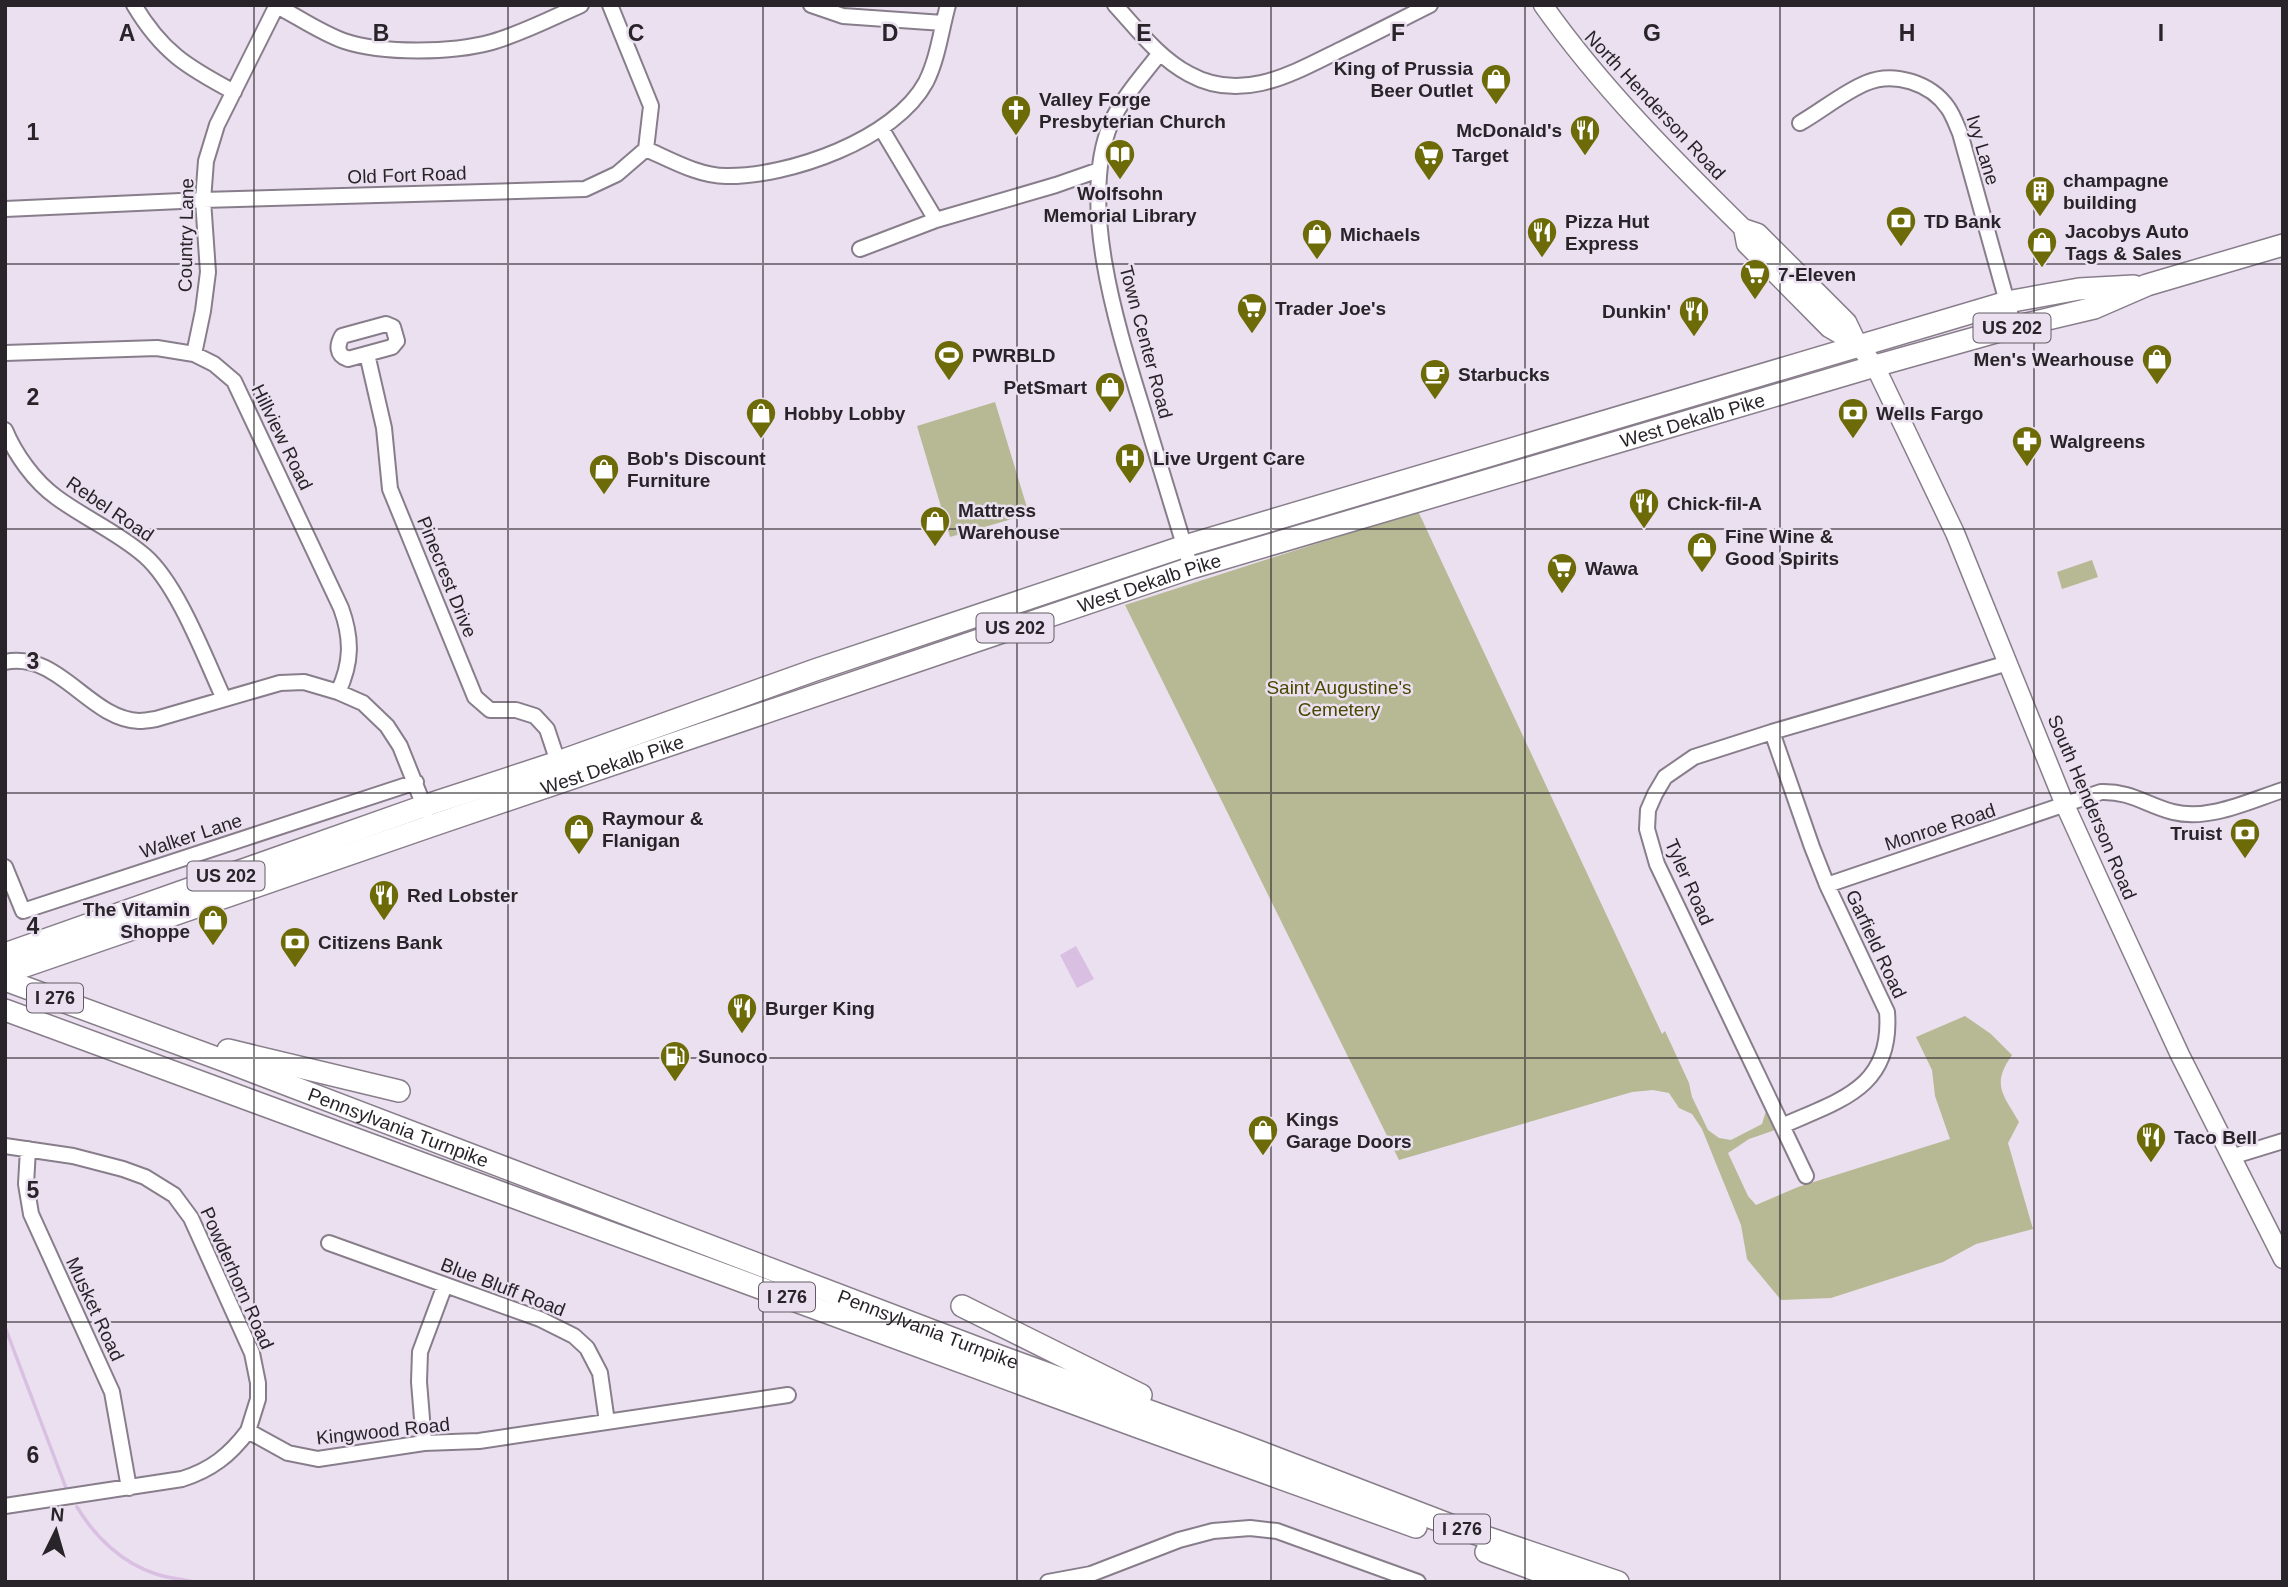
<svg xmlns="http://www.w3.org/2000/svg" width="2288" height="1587" font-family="Arial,sans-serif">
	<rect width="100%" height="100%" fill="#eae0ef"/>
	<!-- green -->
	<path fill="#b7b894" d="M995,402L1029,514L950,537L917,426Z
		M1418,511L1662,1034L1665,1031L1689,1083L1692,1097L1708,1130L1719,1138L1731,1140L1762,1124L1766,1111L1775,1130L1749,1139L1728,1153L1748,1196L1756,1205L1798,1187L1950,1139L1935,1096L1932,1070L1916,1037L1965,1016L1991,1034L2012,1055C1991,1085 2003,1094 2019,1122L2008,1143L2033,1229L1976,1244L1943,1262L1831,1298L1781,1300L1747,1259L1741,1225L1702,1129L1692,1114L1679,1108L1669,1093L1653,1090L1632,1092L1399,1160L1125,605Z
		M2092,560L2098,577L2062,589L2057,572Z"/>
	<!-- water -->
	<path fill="#d9c0e3" d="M1076,946L1094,979L1077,988L1060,955Z"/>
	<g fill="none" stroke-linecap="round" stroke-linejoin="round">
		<!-- stream -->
		<path stroke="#d9c0e3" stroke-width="3.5" d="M5,1327L66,1488
			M77,1507C95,1537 122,1563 156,1574C168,1578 182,1579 194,1582"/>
		<!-- minor casing -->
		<g stroke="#887e8b" stroke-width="18">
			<path id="minor" d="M134,5C162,52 187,67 234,92
				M811,5L843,16L943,23
				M1115,5C1138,30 1159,58 1189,74C1243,104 1295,72 1344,48C1373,34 1402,19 1430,5
				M277,6C298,17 321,33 344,41C383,54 452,53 492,42C523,33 552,18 581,5
				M1160,53C1143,75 1122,98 1111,123C1076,206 1121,338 1146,420C1161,469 1176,518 1191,568
				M1800,123C1821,111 1844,92 1866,83C1894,71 1931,83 1948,108C1953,115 1956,124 1960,133L2014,327
				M881,128L936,220L1056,185L1099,170
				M646,149C671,160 699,176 726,176C788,177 895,140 926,82C938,58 941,30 948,5
				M5,209L203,200L585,189L617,174L646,149L651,106L610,5
				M860,249L936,220
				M386,324L393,327L397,341L392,347L348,359C336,355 337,345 342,336Z
				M5,353L157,348L194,354L214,364L234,381L341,608C352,638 352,663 338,692
				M194,354L203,311L208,272L203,200L206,161L217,125L277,5
				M367,354L384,428L390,489L475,697L490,710H516L535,716L547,729L558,762
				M5,430C15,454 34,481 56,497C84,518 118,532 145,556C178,585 205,658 224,699
				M5,662C59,651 89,719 139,721C144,721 150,720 156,719L280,683L304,682L338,692L363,703L387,726L400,746L426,811
				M1772,732L1812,847L1827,885L1887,1012C1893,1088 1840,1100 1782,1126
				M5,867L23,911L416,782
				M1827,885L2101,792C2131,791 2146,805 2173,812C2209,821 2249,801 2283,790
				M5,1146L73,1156L123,1169L145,1177L174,1195L191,1218L252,1353L258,1383V1399L248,1431
				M28,1149L26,1184L31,1214L112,1392L129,1488
				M2231,1157L2283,1141
				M1806,1176L1657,864L1647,829L1648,810L1655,794L1665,777L1694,757L1772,732L2008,663
				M329,1243L540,1319L574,1336L587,1348L600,1373L607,1422
				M424,1443L419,1382L420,1352L445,1285
				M5,1506L182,1479C211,1470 230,1455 248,1431L288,1453L318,1459L424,1443L479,1441L788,1395
				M1048,1582L1091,1574L1179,1540L1213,1531L1250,1528L1277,1531L1418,1582"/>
		</g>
		<!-- major casing -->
		<g stroke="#887e8b" stroke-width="21">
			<path id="major" d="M1543,5C1601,87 1671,157 1743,228L1758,233L1847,322L1858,345L1875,366L1955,533L2065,805L2100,882L2180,1055L2283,1259
				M1743,228L1746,244L1829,328L1858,345"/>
		</g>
		<!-- highway casing -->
		<g stroke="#887e8b" stroke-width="24">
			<g id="highway">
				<path d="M5,954L424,806L558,762L815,670L1185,546L2007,302L2079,289L2134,286"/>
				<path id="s1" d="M5,973L431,826L1191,568L1875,366L2014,327L2094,308L2147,285L2283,245"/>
				<path id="s2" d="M5,980L225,1061L983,1350L1237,1443L1453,1526L1618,1582"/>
				<path d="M5,1010L1138,1427L1416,1527"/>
				<path d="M228,1050L399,1091"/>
				<path d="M962,1306L1141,1395"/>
				<path d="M1486,1552L1569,1582"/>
			</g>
		</g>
		<!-- minor -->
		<use href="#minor" stroke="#fff" stroke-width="14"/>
		<!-- major -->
		<use href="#major" stroke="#fff" stroke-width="18"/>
		<!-- highway -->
		<use href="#highway" stroke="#fff" stroke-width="21"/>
	</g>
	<!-- grid -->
	<path fill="none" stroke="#282429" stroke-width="2" stroke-opacity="0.55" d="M254,5V1582M508,5V1582M763,5V1582M1017,5V1582M1271,5V1582M1525,5V1582M1780,5V1582M2034,5V1582M5,264H2283M5,529H2283M5,793H2283M5,1058H2283M5,1322H2283"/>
	<!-- icons -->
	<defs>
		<g id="shop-pin" transform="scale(1.575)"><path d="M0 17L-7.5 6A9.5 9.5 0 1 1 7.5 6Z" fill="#6d6b07" stroke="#eae0ef"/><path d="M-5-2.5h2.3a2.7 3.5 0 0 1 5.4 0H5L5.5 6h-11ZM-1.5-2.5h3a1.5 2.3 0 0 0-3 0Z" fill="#fff"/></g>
		<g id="church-pin" transform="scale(1.575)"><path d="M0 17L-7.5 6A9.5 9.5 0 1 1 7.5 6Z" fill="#6d6b07" stroke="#eae0ef"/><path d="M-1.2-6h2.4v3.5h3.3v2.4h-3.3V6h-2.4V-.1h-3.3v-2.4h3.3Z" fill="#fff"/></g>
		<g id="restaurant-pin" transform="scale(1.575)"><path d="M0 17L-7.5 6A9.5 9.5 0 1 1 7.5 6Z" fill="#6d6b07" stroke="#eae0ef"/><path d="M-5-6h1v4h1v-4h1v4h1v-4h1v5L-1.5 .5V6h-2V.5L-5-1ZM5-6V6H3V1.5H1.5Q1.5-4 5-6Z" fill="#fff"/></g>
		<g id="library-pin" transform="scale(1.575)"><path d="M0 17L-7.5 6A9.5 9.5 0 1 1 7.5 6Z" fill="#6d6b07" stroke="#eae0ef"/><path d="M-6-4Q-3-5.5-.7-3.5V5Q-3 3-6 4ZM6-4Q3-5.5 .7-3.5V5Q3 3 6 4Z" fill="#fff"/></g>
		<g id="supermarket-pin" transform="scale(1.575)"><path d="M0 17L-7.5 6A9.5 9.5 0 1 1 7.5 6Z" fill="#6d6b07" stroke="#eae0ef"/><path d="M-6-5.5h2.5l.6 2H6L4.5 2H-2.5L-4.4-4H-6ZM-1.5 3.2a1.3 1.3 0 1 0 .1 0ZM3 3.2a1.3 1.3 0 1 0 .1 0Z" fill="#fff"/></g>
		<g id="building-pin" transform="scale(1.575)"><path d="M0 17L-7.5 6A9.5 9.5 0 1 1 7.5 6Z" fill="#6d6b07" stroke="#eae0ef"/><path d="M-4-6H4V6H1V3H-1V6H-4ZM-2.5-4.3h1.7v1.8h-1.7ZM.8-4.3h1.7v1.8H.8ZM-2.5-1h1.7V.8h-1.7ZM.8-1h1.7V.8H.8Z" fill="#fff"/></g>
		<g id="bank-pin" transform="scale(1.575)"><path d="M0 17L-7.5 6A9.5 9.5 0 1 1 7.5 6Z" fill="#6d6b07" stroke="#eae0ef"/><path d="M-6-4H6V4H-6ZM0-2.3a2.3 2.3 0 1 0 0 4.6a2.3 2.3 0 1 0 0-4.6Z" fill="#fff"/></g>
		<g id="stadium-pin" transform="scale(1.575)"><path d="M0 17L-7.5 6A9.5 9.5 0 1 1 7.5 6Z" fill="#6d6b07" stroke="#eae0ef"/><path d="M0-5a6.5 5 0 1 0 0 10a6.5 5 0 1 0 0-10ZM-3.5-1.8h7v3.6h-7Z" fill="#fff"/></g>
		<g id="cafe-pin" transform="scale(1.575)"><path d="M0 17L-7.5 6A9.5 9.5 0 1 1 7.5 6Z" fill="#6d6b07" stroke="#eae0ef"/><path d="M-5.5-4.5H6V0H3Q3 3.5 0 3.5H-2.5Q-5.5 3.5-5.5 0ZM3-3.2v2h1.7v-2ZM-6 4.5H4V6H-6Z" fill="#fff"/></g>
		<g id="pharmacy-pin" transform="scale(1.575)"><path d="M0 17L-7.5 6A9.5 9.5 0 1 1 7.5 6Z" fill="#6d6b07" stroke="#eae0ef"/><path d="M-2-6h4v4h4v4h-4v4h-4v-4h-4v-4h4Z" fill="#fff"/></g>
		<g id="hospital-pin" transform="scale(1.575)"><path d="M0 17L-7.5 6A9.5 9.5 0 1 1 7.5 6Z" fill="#6d6b07" stroke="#eae0ef"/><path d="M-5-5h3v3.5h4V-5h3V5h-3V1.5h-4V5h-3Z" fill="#fff"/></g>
		<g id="fuel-pin" transform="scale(1.575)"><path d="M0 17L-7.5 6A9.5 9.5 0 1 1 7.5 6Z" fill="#6d6b07" stroke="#eae0ef"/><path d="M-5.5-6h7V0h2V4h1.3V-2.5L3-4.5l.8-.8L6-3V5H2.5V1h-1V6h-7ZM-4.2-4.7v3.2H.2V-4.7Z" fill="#fff"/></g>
	</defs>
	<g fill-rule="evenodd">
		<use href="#shop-pin" x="1496" y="79"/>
		<use href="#church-pin" x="1016" y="110"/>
		<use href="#restaurant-pin" x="1585" y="130"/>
		<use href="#library-pin" x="1120" y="154"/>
		<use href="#supermarket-pin" x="1429" y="155"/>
		<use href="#building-pin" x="2040" y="191"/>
		<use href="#bank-pin" x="1901" y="221"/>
		<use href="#restaurant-pin" x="1542" y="232"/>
		<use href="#shop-pin" x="1317" y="234"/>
		<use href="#shop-pin" x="2042" y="242"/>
		<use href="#supermarket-pin" x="1755" y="274"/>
		<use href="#supermarket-pin" x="1252" y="308"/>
		<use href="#restaurant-pin" x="1694" y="311"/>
		<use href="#stadium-pin" x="949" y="355"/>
		<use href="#shop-pin" x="2157" y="359"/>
		<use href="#cafe-pin" x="1435" y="374"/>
		<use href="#shop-pin" x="1110" y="387"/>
		<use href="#shop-pin" x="761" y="413"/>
		<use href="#bank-pin" x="1853" y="413"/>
		<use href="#pharmacy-pin" x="2027" y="441"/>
		<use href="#hospital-pin" x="1130" y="458"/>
		<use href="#shop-pin" x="604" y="469"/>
		<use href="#restaurant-pin" x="1644" y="503"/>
		<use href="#shop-pin" x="935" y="521"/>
		<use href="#shop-pin" x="1702" y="547"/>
		<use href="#supermarket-pin" x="1562" y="568"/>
		<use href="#shop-pin" x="579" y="829"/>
		<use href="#bank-pin" x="2245" y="833"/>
		<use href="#restaurant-pin" x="384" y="895"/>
		<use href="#shop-pin" x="213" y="920"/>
		<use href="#bank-pin" x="295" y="942"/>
		<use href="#restaurant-pin" x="742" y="1008"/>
		<use href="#fuel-pin" x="675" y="1056"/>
		<use href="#shop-pin" x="1263" y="1130"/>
		<use href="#restaurant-pin" x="2151" y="1137"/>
	</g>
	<g text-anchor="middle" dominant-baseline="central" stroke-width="5" stroke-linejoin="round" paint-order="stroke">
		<!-- shield labels -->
		<g fill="#eae0ef" stroke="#625c64" stroke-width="2">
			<rect x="1973.5" y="313.5" width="77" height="29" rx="5"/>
			<rect x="976.5" y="613.5" width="77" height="29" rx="5"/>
			<rect x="187.5" y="861.5" width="77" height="29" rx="5"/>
			<rect x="27" y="983.5" width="56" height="29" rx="5"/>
			<rect x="759" y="1282.5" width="56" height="29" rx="5"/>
			<rect x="1434" y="1514.5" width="56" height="29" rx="5"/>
		</g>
		<g font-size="18" font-weight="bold" fill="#282429">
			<text x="2012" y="328">US 202</text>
			<text x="1015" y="628">US 202</text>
			<text x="226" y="876">US 202</text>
			<text x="55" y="998">I 276</text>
			<text x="787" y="1297">I 276</text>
			<text x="1462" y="1529">I 276</text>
		</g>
		<!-- poi labels -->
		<g font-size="19" font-weight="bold" fill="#282429" stroke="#eae0ef" text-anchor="start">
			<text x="1473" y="68" text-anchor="end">King of Prussia<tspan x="1473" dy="22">Beer Outlet</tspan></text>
			<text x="1039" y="99">Valley Forge<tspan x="1039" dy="22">Presbyterian Church</tspan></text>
			<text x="1562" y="130" text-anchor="end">McDonald's</text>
			<text x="1452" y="155">Target</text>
			<text x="2063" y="180">champagne<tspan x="2063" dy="22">building</tspan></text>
			<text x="1120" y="193" text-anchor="middle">Wolfsohn<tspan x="1120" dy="22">Memorial Library</tspan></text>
			<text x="1565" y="221">Pizza Hut<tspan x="1565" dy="22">Express</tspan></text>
			<text x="1924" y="221">TD Bank</text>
			<text x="2065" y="231">Jacobys Auto<tspan x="2065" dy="22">Tags &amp; Sales</tspan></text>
			<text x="1340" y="234">Michaels</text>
			<text x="1778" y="274">7-Eleven</text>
			<text x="1275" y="308">Trader Joe's</text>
			<text x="1671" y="311" text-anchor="end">Dunkin'</text>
			<text x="972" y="355">PWRBLD</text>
			<text x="2134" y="359" text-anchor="end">Men's Wearhouse</text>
			<text x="1458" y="374">Starbucks</text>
			<text x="1087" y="387" text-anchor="end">PetSmart</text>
			<text x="784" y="413">Hobby Lobby</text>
			<text x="1876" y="413">Wells Fargo</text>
			<text x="2050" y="441">Walgreens</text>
			<text x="627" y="458">Bob's Discount<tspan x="627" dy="22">Furniture</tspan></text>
			<text x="1153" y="458">Live Urgent Care</text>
			<text x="1667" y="503">Chick-fil-A</text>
			<text x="958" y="510">Mattress<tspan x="958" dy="22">Warehouse</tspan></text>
			<text x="1725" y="536">Fine Wine &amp;<tspan x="1725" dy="22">Good Spirits</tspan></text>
			<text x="1585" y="568">Wawa</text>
			<text x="602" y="818">Raymour &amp;<tspan x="602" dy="22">Flanigan</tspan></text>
			<text x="2222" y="833" text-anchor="end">Truist</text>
			<text x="407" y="895">Red Lobster</text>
			<text x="190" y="909" text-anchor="end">The Vitamin<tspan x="190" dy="22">Shoppe</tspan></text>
			<text x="318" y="942">Citizens Bank</text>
			<text x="765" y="1008">Burger King</text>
			<text x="698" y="1056">Sunoco</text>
			<text x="1286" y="1119">Kings<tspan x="1286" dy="22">Garage Doors</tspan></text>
			<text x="2174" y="1137">Taco Bell</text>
		</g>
		<!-- street labels -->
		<g font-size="19" fill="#282429" stroke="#eae0ef">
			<text transform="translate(1655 105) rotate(47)">North Henderson Road</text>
			<text transform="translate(1983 150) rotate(73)">Ivy Lane</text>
			<text transform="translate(407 175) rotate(-2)">Old Fort Road</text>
			<text transform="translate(186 235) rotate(-89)">Country Lane</text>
			<text transform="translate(1146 342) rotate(75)">Town Center Road</text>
			<text stroke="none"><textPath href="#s1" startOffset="1776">West Dekalb Pike</textPath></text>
			<text transform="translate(282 437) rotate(64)">Hillview Road</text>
			<text transform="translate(110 509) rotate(34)">Rebel Road</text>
			<text transform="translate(447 577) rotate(68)">Pinecrest Drive</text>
			<text stroke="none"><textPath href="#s1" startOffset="1209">West Dekalb Pike</textPath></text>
			<text stroke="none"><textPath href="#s1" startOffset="642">West Dekalb Pike</textPath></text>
			<text transform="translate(2092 807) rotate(67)">South Henderson Road</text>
			<text transform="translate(1940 827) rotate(-18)">Monroe Road</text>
			<text transform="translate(191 836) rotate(-18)">Walker Lane</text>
			<text transform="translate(1689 882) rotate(66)">Tyler Road</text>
			<text transform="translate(1876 944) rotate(65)">Garfield Road</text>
			<text stroke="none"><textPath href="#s2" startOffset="420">Pennsylvania Turnpike</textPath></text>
			<text transform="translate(237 1278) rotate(66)">Powderhorn Road</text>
			<text transform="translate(503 1287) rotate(21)">Blue Bluff Road</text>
			<text transform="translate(95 1309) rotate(65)">Musket Road</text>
			<text stroke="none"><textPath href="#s2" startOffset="987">Pennsylvania Turnpike</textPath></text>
			<text transform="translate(383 1431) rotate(-6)">Kingwood Road</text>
		</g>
		<!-- park labels -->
		<g font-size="19" fill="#494800" stroke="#eae0ef">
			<text x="1339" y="687">Saint Augustine's<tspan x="1339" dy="22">Cemetery</tspan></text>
		</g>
	</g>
	<g font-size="23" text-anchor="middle" font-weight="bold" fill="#282429" stroke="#eae0ef" stroke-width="5" stroke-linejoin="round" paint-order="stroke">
		<text x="127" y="41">A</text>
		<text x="381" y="41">B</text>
		<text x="636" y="41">C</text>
		<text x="890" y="41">D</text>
		<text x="1144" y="41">E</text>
		<text x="1398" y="41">F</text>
		<text x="1652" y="41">G</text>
		<text x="1907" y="41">H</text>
		<text x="2161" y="41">I</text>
		<text x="33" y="140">1</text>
		<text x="33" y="405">2</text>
		<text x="33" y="669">3</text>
		<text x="33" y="934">4</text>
		<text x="33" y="1198">5</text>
		<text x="33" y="1463">6</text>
	</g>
	<!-- border -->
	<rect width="2288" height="1587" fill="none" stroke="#282429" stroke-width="14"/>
	<!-- north arrow -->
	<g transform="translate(56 1531) rotate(5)" stroke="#eae0ef" stroke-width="5" paint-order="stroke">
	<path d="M0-5L12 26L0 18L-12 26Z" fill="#282429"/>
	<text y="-10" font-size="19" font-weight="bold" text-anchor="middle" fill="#282429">N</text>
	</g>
</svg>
